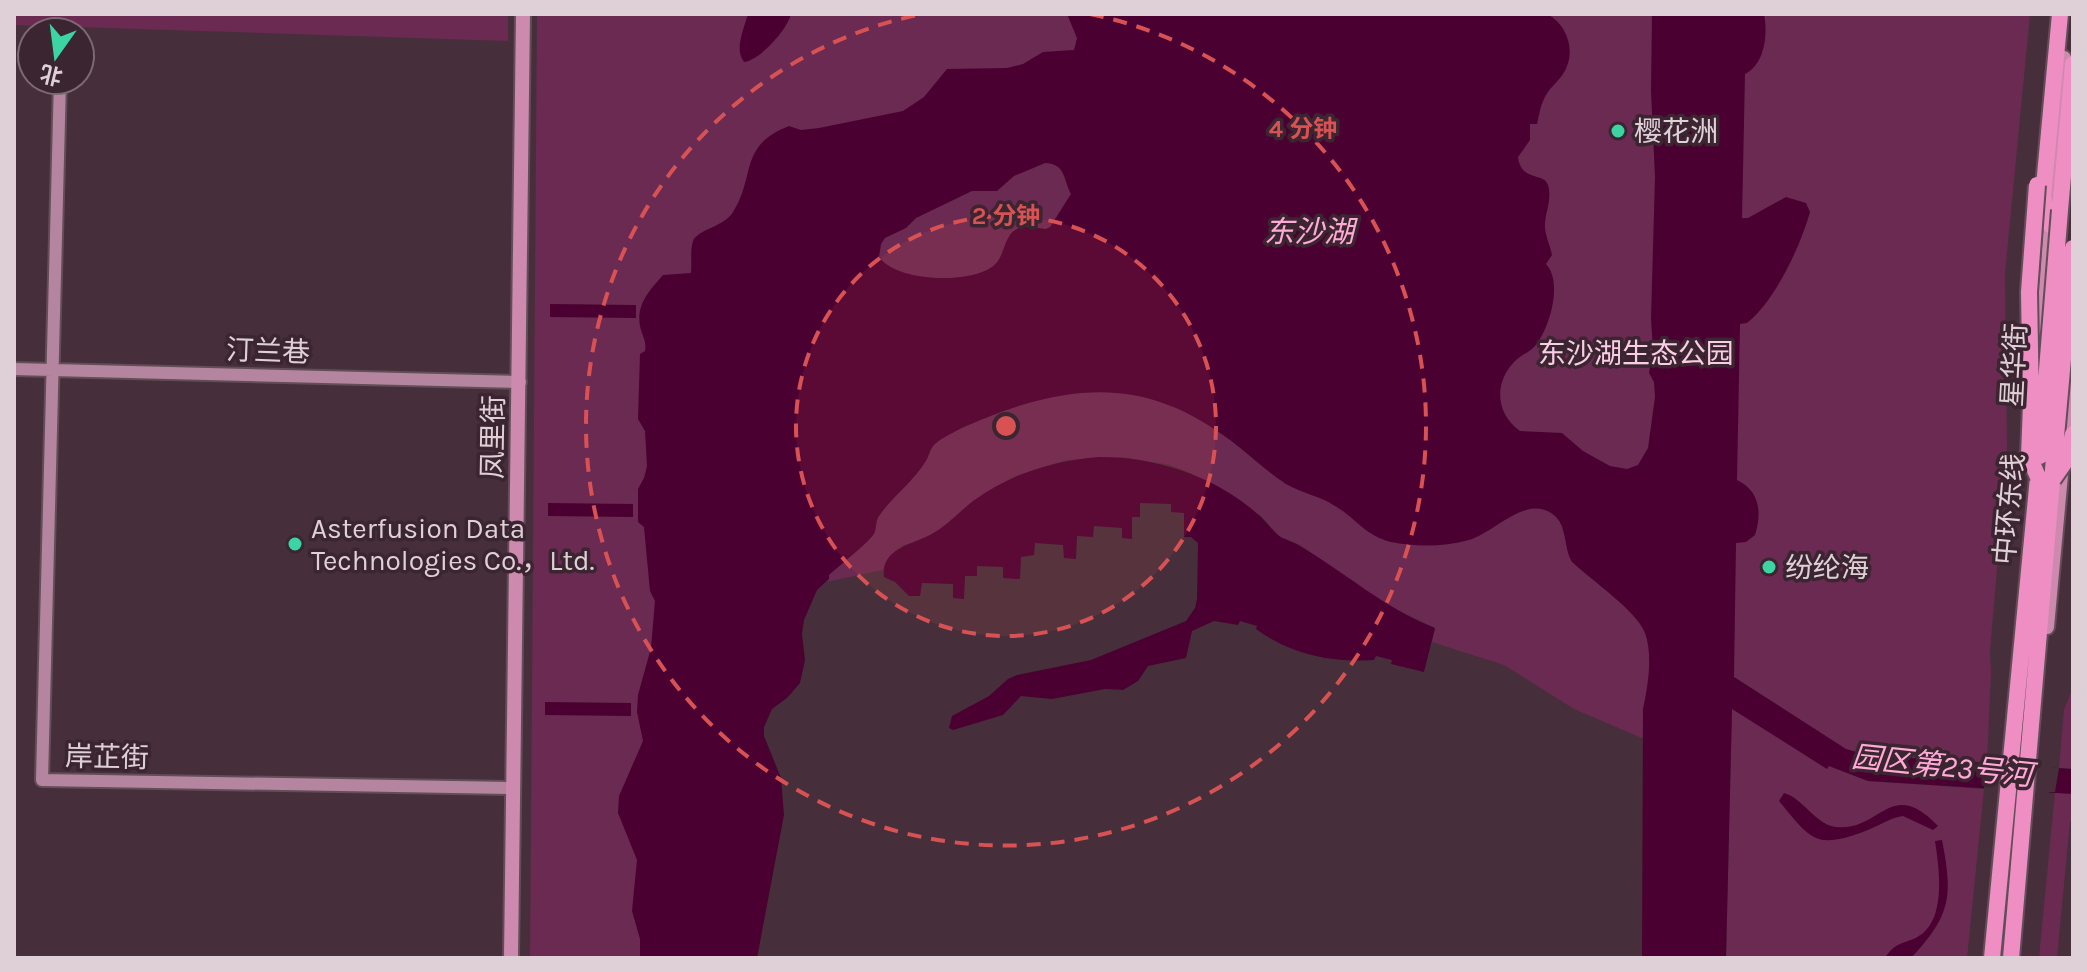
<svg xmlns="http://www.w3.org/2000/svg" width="2087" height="972" font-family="Karla,'Noto Sans SC',sans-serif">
	<rect width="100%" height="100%" fill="#462f3b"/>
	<!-- green -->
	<path fill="#6b2a51" d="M14,14H508V41L14,25Z
		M537,14H2030L2005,273L2007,451L1990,651L1991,674L1987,762L1866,755L1845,749L1734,677L1642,738L1574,709L1504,665L1432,642L1435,628L1386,605L1300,545L1280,537L1261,516L1190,473L1170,465L1122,457L1067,460L1015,476L972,502L938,531L923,540L904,545L890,555L883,570L826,582L817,590L640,939V958H530Z
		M2073,687V769L2059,768L2064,710Z
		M1732,708L1826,768L1829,766L1868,781L1984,789L1967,958H1726Z
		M2055,792L2073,794V821H2070L2057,958H2039Z"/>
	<!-- water -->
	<path fill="#4a0132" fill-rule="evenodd" d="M748,14H791C787,30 760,60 744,62C734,49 744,29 748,14Z
		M1067,14H1547C1568,25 1577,53 1563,74C1557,83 1548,89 1544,99C1540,107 1539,116 1537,124H1530V140L1518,157C1521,182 1544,172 1548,185C1552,198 1546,211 1545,223C1544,234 1550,244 1552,255L1546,264C1563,282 1550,328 1535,346C1530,352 1521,355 1515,361C1494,382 1495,413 1520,431L1562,433L1583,451L1610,466L1627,469L1638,465L1648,448L1655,397L1654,382L1649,373L1653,349L1651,319L1655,177L1651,91L1652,14H1764C1768,34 1765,64 1745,74L1742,218H1748L1786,197L1806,203L1810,212C1800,247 1775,301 1747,323L1740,324L1737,480C1760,491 1762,513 1755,535L1746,542L1736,543L1734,677L1846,749L1866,755L2073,769V794L1868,781L1829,766L1827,769L1732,709L1726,958H1642L1643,709C1648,686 1653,655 1645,633C1637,611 1590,579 1572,562C1564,549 1567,528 1556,517C1528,491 1495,533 1469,540C1444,547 1415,547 1391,542C1364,535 1356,518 1335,506C1320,496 1301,493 1286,484C1264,470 1245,450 1223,435C1158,389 1099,382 1022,405C1002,411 948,431 934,445C930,449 929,456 926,461C913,482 892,497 879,516C875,522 877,528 874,534C868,543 839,566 829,575V579L817,590L804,620L802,634L805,660L800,683L787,698L772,709L764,727V736L781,778L784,815L757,958H640V939L632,911L637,860L618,813L619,796L643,741L637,712L638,695L651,648L655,601L650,591L644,527L638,522V489L644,478L647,466L645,431L638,419L640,354L645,351C647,341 642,336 640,326C636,304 650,290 663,275L691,273C692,263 690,250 693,241C698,229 724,227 733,212C756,176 738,146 789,126L801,130L819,128L903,111L924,97L947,69L1007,68L1023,64L1043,52L1074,50L1077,38ZM1045,163C1066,164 1063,179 1071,194L1050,227L1046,229C1036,228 1024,224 1015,230C1003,238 1005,258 992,267C968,284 897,282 879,257L881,244L885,238L906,228L916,218L972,191H997L1014,176Z
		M550,304L636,305V318L550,317Z
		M1099,457C1159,457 1217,477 1261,517C1267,523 1272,530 1278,535C1284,540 1293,541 1300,546C1346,573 1384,608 1435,628L1424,672L1391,664L1392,660L1376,656L1374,660C1332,663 1290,654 1256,629L1257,626L1240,621L1238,625L1214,621L1192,631L1186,658L1148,666L1138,681L1123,690L1105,689L1052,699L1021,696L1003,715L953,730L949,728L952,716L989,696L1008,679L1017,675L1091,660L1186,621L1195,608L1197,599L1198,543L1191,537H1184V513L1171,512V504L1140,503V517H1132V539L1122,538V528L1094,526L1093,537L1077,536L1076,559L1064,558L1063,545L1035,543L1034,555L1021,557L1020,579L1003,578V567L977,566V576H965L964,599L953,598V584L922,583L920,596H909L895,582L884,577C880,547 917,544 935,532C949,524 960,511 973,501C1012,473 1053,461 1099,457Z
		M548,503L633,504V517L548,516Z
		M545,702L631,703V716L545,715Z
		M1784,793C1803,798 1816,825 1836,827C1881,832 1890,776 1938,826L1933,830L1903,816C1890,818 1880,825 1868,830C1816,850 1812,841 1779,801Z
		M1942,840C1953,897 1951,915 1911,958H1885C1897,939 1907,945 1922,934C1946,915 1939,867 1935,841Z"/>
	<!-- pier -->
	<path fill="#462f3b" d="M1999,759L2051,763V767L2059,768L2055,792H2049L2048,796L2000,794L1996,793V789H1984L1987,762L1998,763Z"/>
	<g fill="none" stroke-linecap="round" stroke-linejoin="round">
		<!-- secondary casing -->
		<g stroke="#624e58" stroke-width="16">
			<path id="secondary" d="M60,80L42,780L512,788
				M14,369L520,382"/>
		</g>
		<!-- primary casing -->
		<g stroke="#624e58" stroke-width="18">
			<path id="primary" d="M2038,388L2064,58
				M2066,444L2073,377
				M2047,627L2062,464
				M511,958L523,14"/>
		</g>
		<!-- highway casing -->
		<g stroke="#624e58" stroke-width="20">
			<path id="highway" d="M2060,210L2073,64
				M2050,225L2043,197L2060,14
				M1992,958L2038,477
				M2011,958L2052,481"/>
		</g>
		<!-- secondary -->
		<use href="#secondary" stroke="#b5859f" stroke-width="12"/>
		<!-- primary -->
		<use href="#primary" stroke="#cd89ae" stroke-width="14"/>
		<!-- highway -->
		<use href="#highway" stroke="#ee8ec3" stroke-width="16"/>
		<!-- highway-bridge casing -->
		<g stroke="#624e58" stroke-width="20" stroke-linecap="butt">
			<path id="highway-bridge" d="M2037,185L2029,292L2031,405L2029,456L2038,477
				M2040,456L2060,210
				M2053,479L2067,459L2073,434
				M2052,481L2073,248"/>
		</g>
		<!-- highway-bridge -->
		<use href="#highway-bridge" stroke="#ee8ec3" stroke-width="16"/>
	</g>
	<!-- distance rings -->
	<circle cx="1006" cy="426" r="210" fill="#d85254" fill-opacity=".12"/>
	<g fill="none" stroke="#d85254" stroke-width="4" stroke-dasharray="14 10">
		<circle cx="1006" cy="426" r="210"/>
		<path d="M1090 14A420 420 0 1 1 922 14"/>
	</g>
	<!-- markers -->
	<g fill="#3dd4a3" stroke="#3b2531" stroke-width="3">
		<circle cx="1618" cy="131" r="8"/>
		<circle cx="295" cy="544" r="8"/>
		<circle cx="1769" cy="567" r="8"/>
	</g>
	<g text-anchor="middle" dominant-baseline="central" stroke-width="7" stroke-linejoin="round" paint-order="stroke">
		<!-- poi labels -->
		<g font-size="28" fill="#dfd0d7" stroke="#3b2531" text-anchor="start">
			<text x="1634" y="131">樱花洲</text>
			<text x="311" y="528">Asterfusion Data<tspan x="311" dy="32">Technologies Co.，Ltd.</tspan></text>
			<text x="1785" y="567">纷纶海</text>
		</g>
		<!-- street labels -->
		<g font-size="28" fill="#dfd0d7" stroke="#3b2531">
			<text transform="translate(268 351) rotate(2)">汀兰巷</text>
			<text transform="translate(2014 365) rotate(-87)">星华街</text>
			<text transform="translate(493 437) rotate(-89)">凤里街</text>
			<text transform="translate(2009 509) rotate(-85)">中环东线</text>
			<text transform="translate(107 757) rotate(1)">岸芷街</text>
		</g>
		<!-- park labels -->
		<g font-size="28" fill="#f9cde3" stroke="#3b2531">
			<text x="1636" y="353">东沙湖生态公园</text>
		</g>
		<!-- water labels -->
		<g font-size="30" font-style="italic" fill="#ffa9d7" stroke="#3b2531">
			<text x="1309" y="232">东沙湖</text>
			<text transform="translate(1942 766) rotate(6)">园区第23号河</text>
		</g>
	</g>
	<circle cx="1006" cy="426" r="12" fill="#d85254" stroke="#3b2531" stroke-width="4"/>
	<g font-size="24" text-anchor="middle" font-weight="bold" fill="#d85254" stroke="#3b2531" stroke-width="7" stroke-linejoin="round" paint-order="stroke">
		<text x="1303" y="137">4 分钟</text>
		<text x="1006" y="224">2 分钟</text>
	</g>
	<!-- border -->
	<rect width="2087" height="972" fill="none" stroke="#dfd0d7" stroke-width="32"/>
	<!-- north arrow -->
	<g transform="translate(56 56) rotate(194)"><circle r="38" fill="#3b2531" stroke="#7d6973" stroke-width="2"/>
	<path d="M0-6L14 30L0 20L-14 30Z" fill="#3dd4a3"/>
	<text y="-12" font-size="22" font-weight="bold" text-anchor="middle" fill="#dfd0d7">北</text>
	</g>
</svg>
